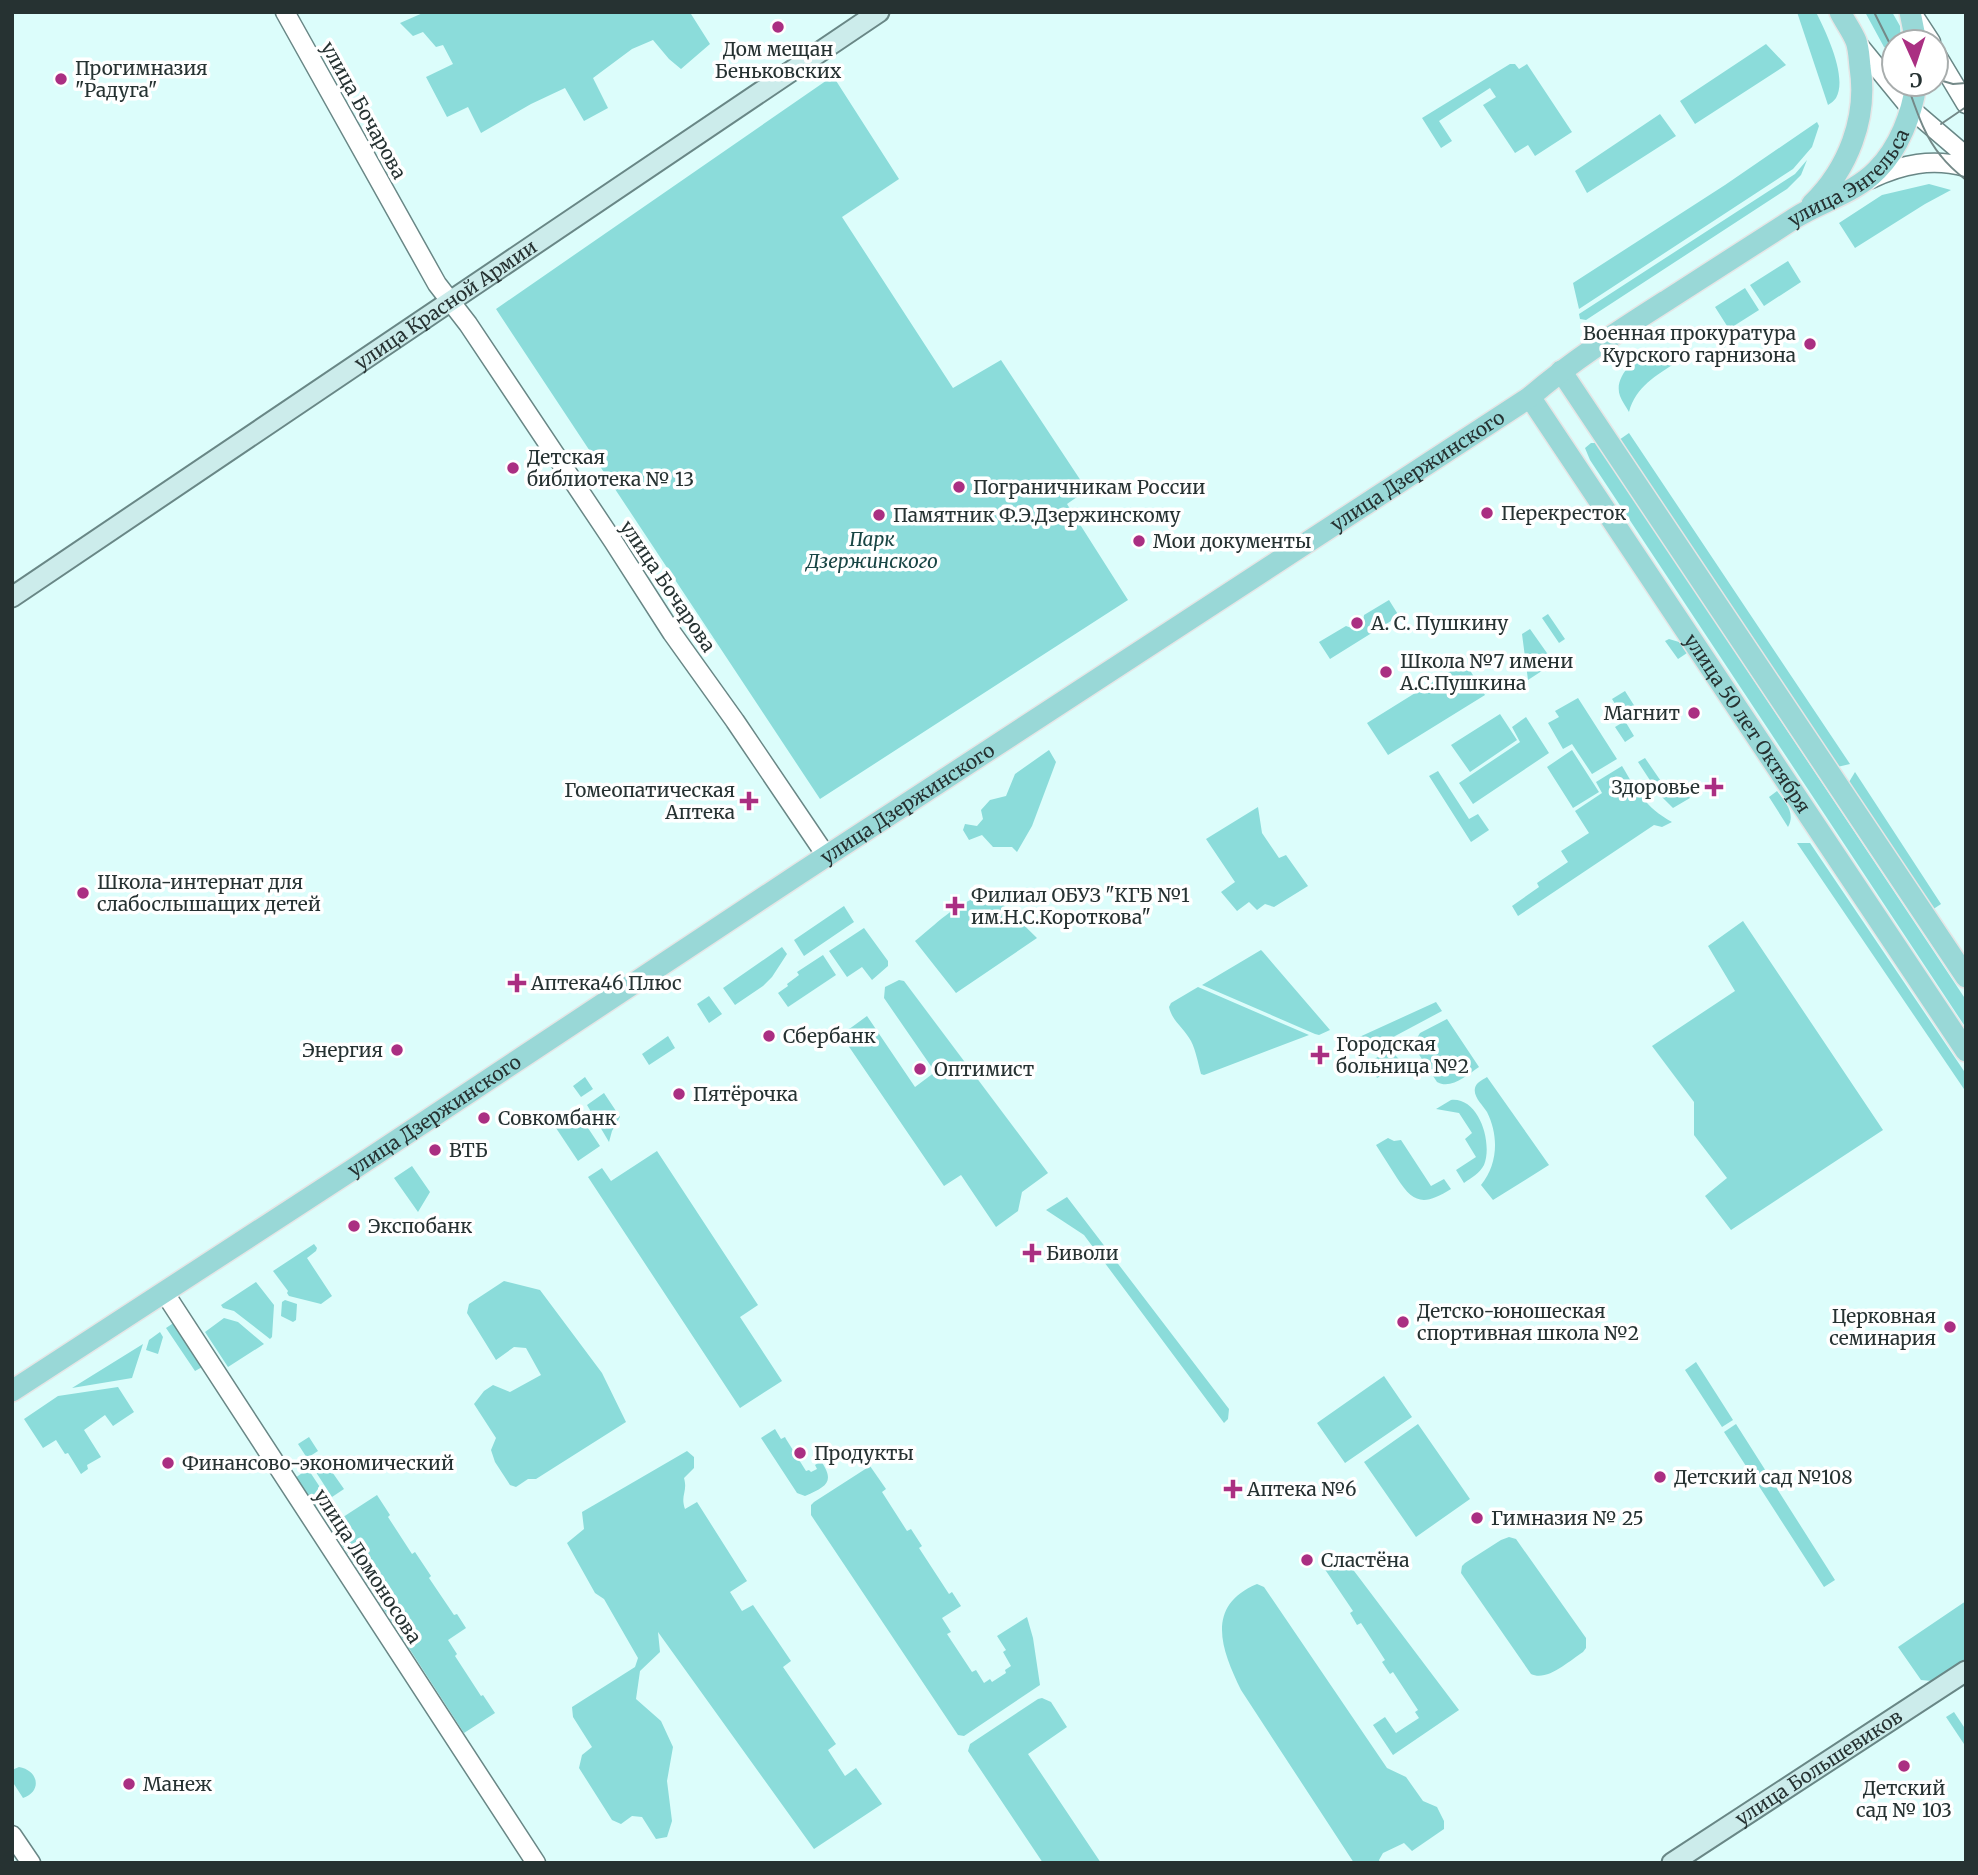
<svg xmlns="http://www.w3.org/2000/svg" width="1978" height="1875" font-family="Merriweather,serif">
	<rect width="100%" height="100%" fill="#dcfdfb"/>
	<!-- green -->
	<path fill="#8bdcda" d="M425,12H692L691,14L710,44L681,69L669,59L653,40L632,49L593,78L608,108L584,121L565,88L531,104L481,133L468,107L447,117L426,77L453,64L443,45L436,47L423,32L413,36L400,23Z
		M1797,12H1816C1826,32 1848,77 1836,98C1834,101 1831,103 1828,105Z
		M1865,12H1892L1900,26L1901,42H1894V51L1884,47Z
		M1766,44L1786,65L1695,124L1680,101Z
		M1510,64H1515L1519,69L1527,64L1572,132L1535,156L1528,145L1515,153L1483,105L1496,97L1490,88L1439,121L1452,141L1441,148L1422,118Z
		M833,76L899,179L842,217L953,388L1001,360L1087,490L1067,504L1128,600L820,799L496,309Z
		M1660,114L1676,136L1587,193L1575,171Z
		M1817,122L1819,126L1812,147L1793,169L1579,309L1573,283L1725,185Z
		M1807,160L1801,175L1787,189L1586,320L1580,319L1579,314L1795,174Z
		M1929,184L1951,190L1925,204L1855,248L1839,223L1882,195Z
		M1788,261L1801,282L1764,306L1750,285Z
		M1745,288L1759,310L1729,329L1715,307Z
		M1650,349L1677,362C1656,376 1636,386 1629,412C1626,407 1622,401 1620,396C1613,377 1636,357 1650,349Z
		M1629,433L1850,764L1833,768L1619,440Z
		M1591,443H1595L1599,447L1966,1000V1028L1590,460L1585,448Z
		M1389,600L1399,616L1330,659L1319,642L1346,626L1354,629L1363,623L1364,615Z
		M1548,614L1565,639L1559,643L1542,618Z
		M1530,629L1554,663L1528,680L1522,634Z
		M1669,639L1679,642L1687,653L1678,659L1665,641Z
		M1465,662L1485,695L1388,755L1367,723Z
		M1625,691L1637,710L1624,718L1612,699Z
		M1578,698L1617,759L1592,774L1572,744L1563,749L1548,723L1559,717L1555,711Z
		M1500,714L1517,740L1470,772L1451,745Z
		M1526,717L1549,753L1473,804L1459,783L1520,742L1512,727Z
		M1625,721L1634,736L1625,742L1615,727Z
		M1049,750L1056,762L1032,826L1017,852L1012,847H993L982,835L969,840L963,830L965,824L977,826L983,819L981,810L990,800L1006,796L1015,774Z
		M1572,750L1599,792L1573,808L1547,767Z
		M1645,758L1667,790L1680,783L1690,798L1673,808L1659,794L1638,762Z
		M1622,766C1637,791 1645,807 1672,822L1662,827L1654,825L1518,916L1512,906L1539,887L1537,883L1568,862L1561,851L1589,833L1575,811L1602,793L1596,782Z
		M1438,771L1469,819L1478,814L1489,830L1471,842L1429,776Z
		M1855,772L1941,904L1929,912L1846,787Z
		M1777,791C1785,802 1796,813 1788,827L1769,797Z
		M1258,807L1262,833L1279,858L1286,855L1308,886L1274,907L1265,904L1257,910L1249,902L1237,911L1221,892L1235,882L1206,839Z
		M1797,843H1810L1966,1074V1092Z
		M981,896L1000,902L1037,938L956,993L915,941C935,925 956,903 981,896Z
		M844,906L854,922L804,956L794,940Z
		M1743,921L1883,1130L1731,1230L1705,1196L1727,1178L1694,1135V1102L1652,1046L1735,991L1708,946Z
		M864,928L888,961V966L872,980L862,967L847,977L829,951Z
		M782,947L787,954L772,977L763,986L735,1005L723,988Z
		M1261,950L1263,952L1330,1030L1319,1035L1315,1034L1202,985Z
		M823,955L836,975L788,1007L778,993L788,986L787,984L799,975L797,972Z
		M899,980L904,981L1048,1173L1022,1192L1018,1211L996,1227L961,1175L944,1186L841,1035L867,1016L915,1087L935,1072L884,998L885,987Z
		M1198,987L1309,1035L1204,1075L1201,1074C1198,1063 1196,1051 1191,1041C1184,1028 1172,1021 1169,1007L1171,1003Z
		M709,996L722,1014L709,1023L697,1004Z
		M1436,1002L1442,1011L1367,1051C1358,1054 1348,1054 1344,1044Z
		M1447,1019L1479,1067C1467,1075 1451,1090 1437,1082L1414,1047V1043L1420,1033Z
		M668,1036L675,1048L649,1065L642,1054Z
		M1385,1052C1393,1052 1397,1056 1401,1062L1377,1078L1373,1069V1060Z
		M585,1077L593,1089L581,1097L573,1086Z
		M1487,1077L1549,1165L1493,1200L1481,1185C1498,1164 1499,1136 1487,1112C1483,1105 1473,1097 1475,1088C1476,1083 1482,1080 1487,1077Z
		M604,1093L620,1117L612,1131L609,1142L587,1105Z
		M1451,1100C1479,1097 1493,1143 1484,1165C1480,1173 1471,1178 1464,1183L1456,1170L1476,1157L1465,1139L1472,1133L1459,1113L1436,1109Z
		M574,1107L600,1146L578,1161L552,1122Z
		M1388,1138L1394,1141L1401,1140L1431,1186L1444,1179L1451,1189C1425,1205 1414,1205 1397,1178C1390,1167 1383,1156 1376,1145Z
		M657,1151L758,1305L740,1317L782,1381L740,1408L588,1177L602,1168L611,1181Z
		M412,1166L430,1192L418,1212L394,1178Z
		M1067,1197L1229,1409L1228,1419L1224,1423L1084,1235L1046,1210Z
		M314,1244L317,1248L316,1251L307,1258L332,1296L321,1304L289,1296L287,1293L288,1291L273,1271Z
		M504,1281L540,1290L602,1373L626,1422L536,1479H528L516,1487L510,1485L495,1462L491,1450L496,1438L474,1404L484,1391L493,1385L510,1392L541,1375L526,1348L514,1347L496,1360L467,1313L469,1304Z
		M256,1282L274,1305L272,1337L270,1339L234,1311L223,1308L221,1305Z
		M285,1300L297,1304L296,1320L293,1322L281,1316L282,1302Z
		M224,1318L238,1322L264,1344L228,1367L205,1332Z
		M175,1322L204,1366L195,1371L166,1328Z
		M160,1332L163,1337L158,1354L146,1350L149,1340Z
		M143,1344L132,1378L72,1388Z
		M1696,1362L1733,1420L1722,1427L1685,1370Z
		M1384,1376L1412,1417L1345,1463L1317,1423Z
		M118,1387L134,1412L113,1426L105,1415L84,1430L101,1457L87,1465L88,1469L81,1474L68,1453L65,1454L56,1440L43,1448L24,1419L58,1396Z
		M1418,1424L1470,1499L1416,1537L1364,1462Z
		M1736,1424L1835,1580L1824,1587L1724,1432Z
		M775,1429L781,1439L785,1437L786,1439L806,1471L809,1470L811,1472L817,1469L815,1465L821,1461C835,1482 827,1486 805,1496L797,1493L761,1438Z
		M309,1437L318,1451L307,1458L298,1444Z
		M687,1451L694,1457V1468L684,1478C688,1492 680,1495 685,1509L697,1502L747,1581L730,1592L742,1611L753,1605L791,1661L783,1667L836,1744L828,1750L845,1776L856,1768L882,1804L814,1849L658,1632L660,1652L640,1671L636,1699L661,1721L673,1747L667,1781L672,1821L667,1837L656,1839L642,1817L632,1816L621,1824L612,1820L579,1768L582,1755L592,1747L573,1717L572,1707L635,1667L638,1658L604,1599L595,1593L567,1543L584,1529L582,1512Z
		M323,1459L344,1489L332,1497L312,1466Z
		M870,1466L886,1489L882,1492L907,1531L911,1529L922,1546L919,1548L949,1594L952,1592L961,1606L942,1618L951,1632L947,1634L972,1672L976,1670L984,1683L990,1679L992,1682L1006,1673L1005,1670L1011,1666L1003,1652L1006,1650L997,1636L1027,1617L1033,1638L1040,1685L964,1736L958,1735L811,1515V1505L814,1502Z
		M308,1469L331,1504C325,1508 321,1509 314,1507L295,1478Z
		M377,1495L390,1515L388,1517L412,1554L415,1552L431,1576L429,1578L454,1615L457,1614L466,1628L448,1640L457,1654L455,1656L481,1696L483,1695L495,1713L464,1733L335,1534L334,1529L337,1521Z
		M1509,1537L1516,1539L1586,1638V1648L1583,1652C1569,1661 1547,1682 1531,1674L1461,1573L1462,1566L1465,1563L1501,1540Z
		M1342,1555L1459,1710L1393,1755L1373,1725L1385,1717L1396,1733L1419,1718L1415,1712L1418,1710L1393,1672L1390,1674L1382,1662L1385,1660L1361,1623L1357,1625L1350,1613L1353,1611L1324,1568Z
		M1257,1584L1264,1587L1387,1768L1406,1777L1423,1801L1437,1807L1444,1821V1829L1412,1851L1404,1843L1383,1853L1379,1860L1380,1863H1354L1241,1690C1222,1651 1204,1606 1257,1584Z
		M1966,1601V1660L1932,1681L1921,1680L1898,1647Z
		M1042,1698L1051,1702L1067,1727L1028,1754L1101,1863H1043L968,1751L970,1744L1038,1699Z
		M1954,1712L1966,1730V1747L1946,1717Z
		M19,1767C38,1770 43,1791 23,1798L12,1781V1770Z"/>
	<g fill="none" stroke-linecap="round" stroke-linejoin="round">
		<!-- tertiary casing -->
		<g stroke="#698786" stroke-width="21">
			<path id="tertiary" d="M285,12L437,284L468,324L613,541L672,633L735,721L827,857
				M1914,16L1931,42
				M1857,43L1911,109L1966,156
				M1936,54L1966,104
				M1871,179C1902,164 1932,158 1966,167
				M164,1292L536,1863
				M12,1835L31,1863"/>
		</g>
		<!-- secondary casing -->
		<g stroke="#698786" stroke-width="23">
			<g id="secondary">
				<path id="s1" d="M12,597L879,12"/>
				<path id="s2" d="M1672,1863L1966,1671"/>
			</g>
		</g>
		<!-- primary casing -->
		<g stroke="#e5e6e6" stroke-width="24">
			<g id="primary">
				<path d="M1910,12L1916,42"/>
				<path d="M1812,204C1848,169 1868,118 1860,67C1859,59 1859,49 1856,41C1852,31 1845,22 1840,12"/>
				<path d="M1561,371L1966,977"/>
				<path id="s3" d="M1530,397L1966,1051"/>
				<path id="s4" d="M12,1391L355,1168L799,874L1530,397C1573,360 1622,329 1669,299C1711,272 1753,245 1795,218C1822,201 1855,193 1877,170C1899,148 1912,114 1916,84"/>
			</g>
		</g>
		<!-- tertiary -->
		<use href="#tertiary" stroke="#fff" stroke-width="18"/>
		<!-- secondary -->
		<use href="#secondary" stroke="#cceceb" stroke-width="19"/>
		<!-- primary -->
		<use href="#primary" stroke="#99d8d7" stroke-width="21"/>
		<!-- tram -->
		<path stroke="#748988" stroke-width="2" d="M1874,12L1894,52
			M1936,79L1953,84L1966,83
			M1907,84C1916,109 1924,136 1941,156C1948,165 1957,173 1966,180
			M1941,124L1966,107"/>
	</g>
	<!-- markers -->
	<g fill="#aa2f82" stroke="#fff" stroke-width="2.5">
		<circle cx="778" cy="27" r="7"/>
		<circle cx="61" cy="79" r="7"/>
		<circle cx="1810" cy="344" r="7"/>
		<circle cx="513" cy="468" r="7"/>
		<circle cx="959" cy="487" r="7"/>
		<circle cx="1487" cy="513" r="7"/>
		<circle cx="879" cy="515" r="7"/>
		<circle cx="1139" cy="541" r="7"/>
		<circle cx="1357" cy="623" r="7"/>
		<circle cx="1386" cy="672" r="7"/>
		<circle cx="1694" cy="713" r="7"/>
		<path d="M1710.5 776.5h7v7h7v7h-7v7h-7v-7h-7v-7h7z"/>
		<path d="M745.5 790.5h7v7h7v7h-7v7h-7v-7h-7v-7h7z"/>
		<circle cx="83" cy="893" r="7"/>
		<path d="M951.5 895.5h7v7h7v7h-7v7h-7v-7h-7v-7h7z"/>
		<path d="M513.5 972.5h7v7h7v7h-7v7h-7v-7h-7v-7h7z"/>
		<circle cx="769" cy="1036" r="7"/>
		<circle cx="397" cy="1050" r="7"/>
		<path d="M1316.5 1044.5h7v7h7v7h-7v7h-7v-7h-7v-7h7z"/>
		<circle cx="920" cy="1069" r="7"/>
		<circle cx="679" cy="1094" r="7"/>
		<circle cx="484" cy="1118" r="7"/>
		<circle cx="435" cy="1150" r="7"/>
		<circle cx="354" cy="1226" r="7"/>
		<path d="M1028.5 1242.5h7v7h7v7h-7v7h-7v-7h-7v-7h7z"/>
		<circle cx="1403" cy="1322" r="7"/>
		<circle cx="1950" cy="1327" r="7"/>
		<circle cx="800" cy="1453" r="7"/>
		<circle cx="168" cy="1463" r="7"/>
		<circle cx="1660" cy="1477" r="7"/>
		<path d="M1229.5 1478.5h7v7h7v7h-7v7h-7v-7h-7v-7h7z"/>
		<circle cx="1477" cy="1518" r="7"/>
		<circle cx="1307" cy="1560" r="7"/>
		<circle cx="1904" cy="1766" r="7"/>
		<circle cx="129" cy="1784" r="7"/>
	</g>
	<g text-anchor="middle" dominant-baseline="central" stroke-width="7" stroke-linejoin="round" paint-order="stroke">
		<!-- poi labels -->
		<g font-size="19" fill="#263232" stroke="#fff" text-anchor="start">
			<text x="778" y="49" text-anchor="middle">Дом мещан<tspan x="778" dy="22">Беньковских</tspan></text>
			<text x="75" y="68">Прогимназия<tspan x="75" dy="22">"Радуга"</tspan></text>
			<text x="1796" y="333" text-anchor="end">Военная прокуратура<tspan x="1796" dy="22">Курского гарнизона</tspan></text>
			<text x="527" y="457">Детская<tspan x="527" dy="22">библиотека № 13</tspan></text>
			<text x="973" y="487">Пограничникам России</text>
			<text x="1501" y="513">Перекресток</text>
			<text x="893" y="515">Памятник Ф.Э.Дзержинскому</text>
			<text x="1153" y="541">Мои документы</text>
			<text x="1371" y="623">А. С. Пушкину</text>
			<text x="1400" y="661">Школа №7 имени<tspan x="1400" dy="22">А.С.Пушкина</tspan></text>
			<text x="1680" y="713" text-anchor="end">Магнит</text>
			<text x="1700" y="787" text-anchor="end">Здоровье</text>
			<text x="735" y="790" text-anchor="end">Гомеопатическая<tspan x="735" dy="22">Аптека</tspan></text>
			<text x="97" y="882">Школа-интернат для<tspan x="97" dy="22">слабослышащих детей</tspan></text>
			<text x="971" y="895">Филиал ОБУЗ "КГБ №1<tspan x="971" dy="22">им.Н.С.Короткова"</tspan></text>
			<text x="531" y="983">Аптека46 Плюс</text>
			<text x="783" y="1036">Сбербанк</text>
			<text x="1336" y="1044">Городская<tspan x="1336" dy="22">больница №2</tspan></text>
			<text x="383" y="1050" text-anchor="end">Энергия</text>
			<text x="934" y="1069">Оптимист</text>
			<text x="693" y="1094">Пятёрочка</text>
			<text x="498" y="1118">Совкомбанк</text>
			<text x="449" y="1150">ВТБ</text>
			<text x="368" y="1226">Экспобанк</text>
			<text x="1046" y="1253">Биволи</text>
			<text x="1417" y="1311">Детско-юношеская<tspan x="1417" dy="22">спортивная школа №2</tspan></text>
			<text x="1936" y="1316" text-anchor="end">Церковная<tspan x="1936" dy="22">семинария</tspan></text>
			<text x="814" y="1453">Продукты</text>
			<text x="182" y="1463">Финансово-экономический</text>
			<text x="1674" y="1477">Детский сад №108</text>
			<text x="1247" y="1489">Аптека №6</text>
			<text x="1491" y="1518">Гимназия № 25</text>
			<text x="1321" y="1560">Сластёна</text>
			<text x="143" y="1784">Манеж</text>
			<text x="1904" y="1788" text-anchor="middle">Детский<tspan x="1904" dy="22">сад № 103</tspan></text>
		</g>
		<!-- street labels -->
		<g font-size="19" fill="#263232" stroke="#fff">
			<text transform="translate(364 110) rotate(61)">улица Бочарова</text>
			<text stroke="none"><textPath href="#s4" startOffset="2203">улица Энгельса</textPath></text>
			<text stroke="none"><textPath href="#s1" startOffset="523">улица Красной Армии</textPath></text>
			<text stroke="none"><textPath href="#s4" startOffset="1680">улица Дзержинского</textPath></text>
			<text transform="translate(668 586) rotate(56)">улица Бочарова</text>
			<text stroke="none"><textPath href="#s3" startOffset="392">улица 50 лет Октября</textPath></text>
			<text stroke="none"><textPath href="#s4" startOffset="1071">улица Дзержинского</textPath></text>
			<text stroke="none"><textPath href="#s4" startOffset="504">улица Дзержинского</textPath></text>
			<text transform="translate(368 1566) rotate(57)">улица Ломоносова</text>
			<text stroke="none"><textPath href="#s2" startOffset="175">улица Большевиков</textPath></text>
		</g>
		<!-- park labels -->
		<g font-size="19" font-style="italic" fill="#184544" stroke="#fff">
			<text x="872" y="539">Парк<tspan x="872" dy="22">Дзержинского</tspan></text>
		</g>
	</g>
	<!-- border -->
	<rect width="1978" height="1875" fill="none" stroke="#263232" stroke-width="28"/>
	<!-- north arrow -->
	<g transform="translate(1915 63) rotate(177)"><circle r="33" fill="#ffffff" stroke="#a8adad" stroke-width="2"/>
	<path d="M0-5L12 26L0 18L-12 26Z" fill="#aa2f82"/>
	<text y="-10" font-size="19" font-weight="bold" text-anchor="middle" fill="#263232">С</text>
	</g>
</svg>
